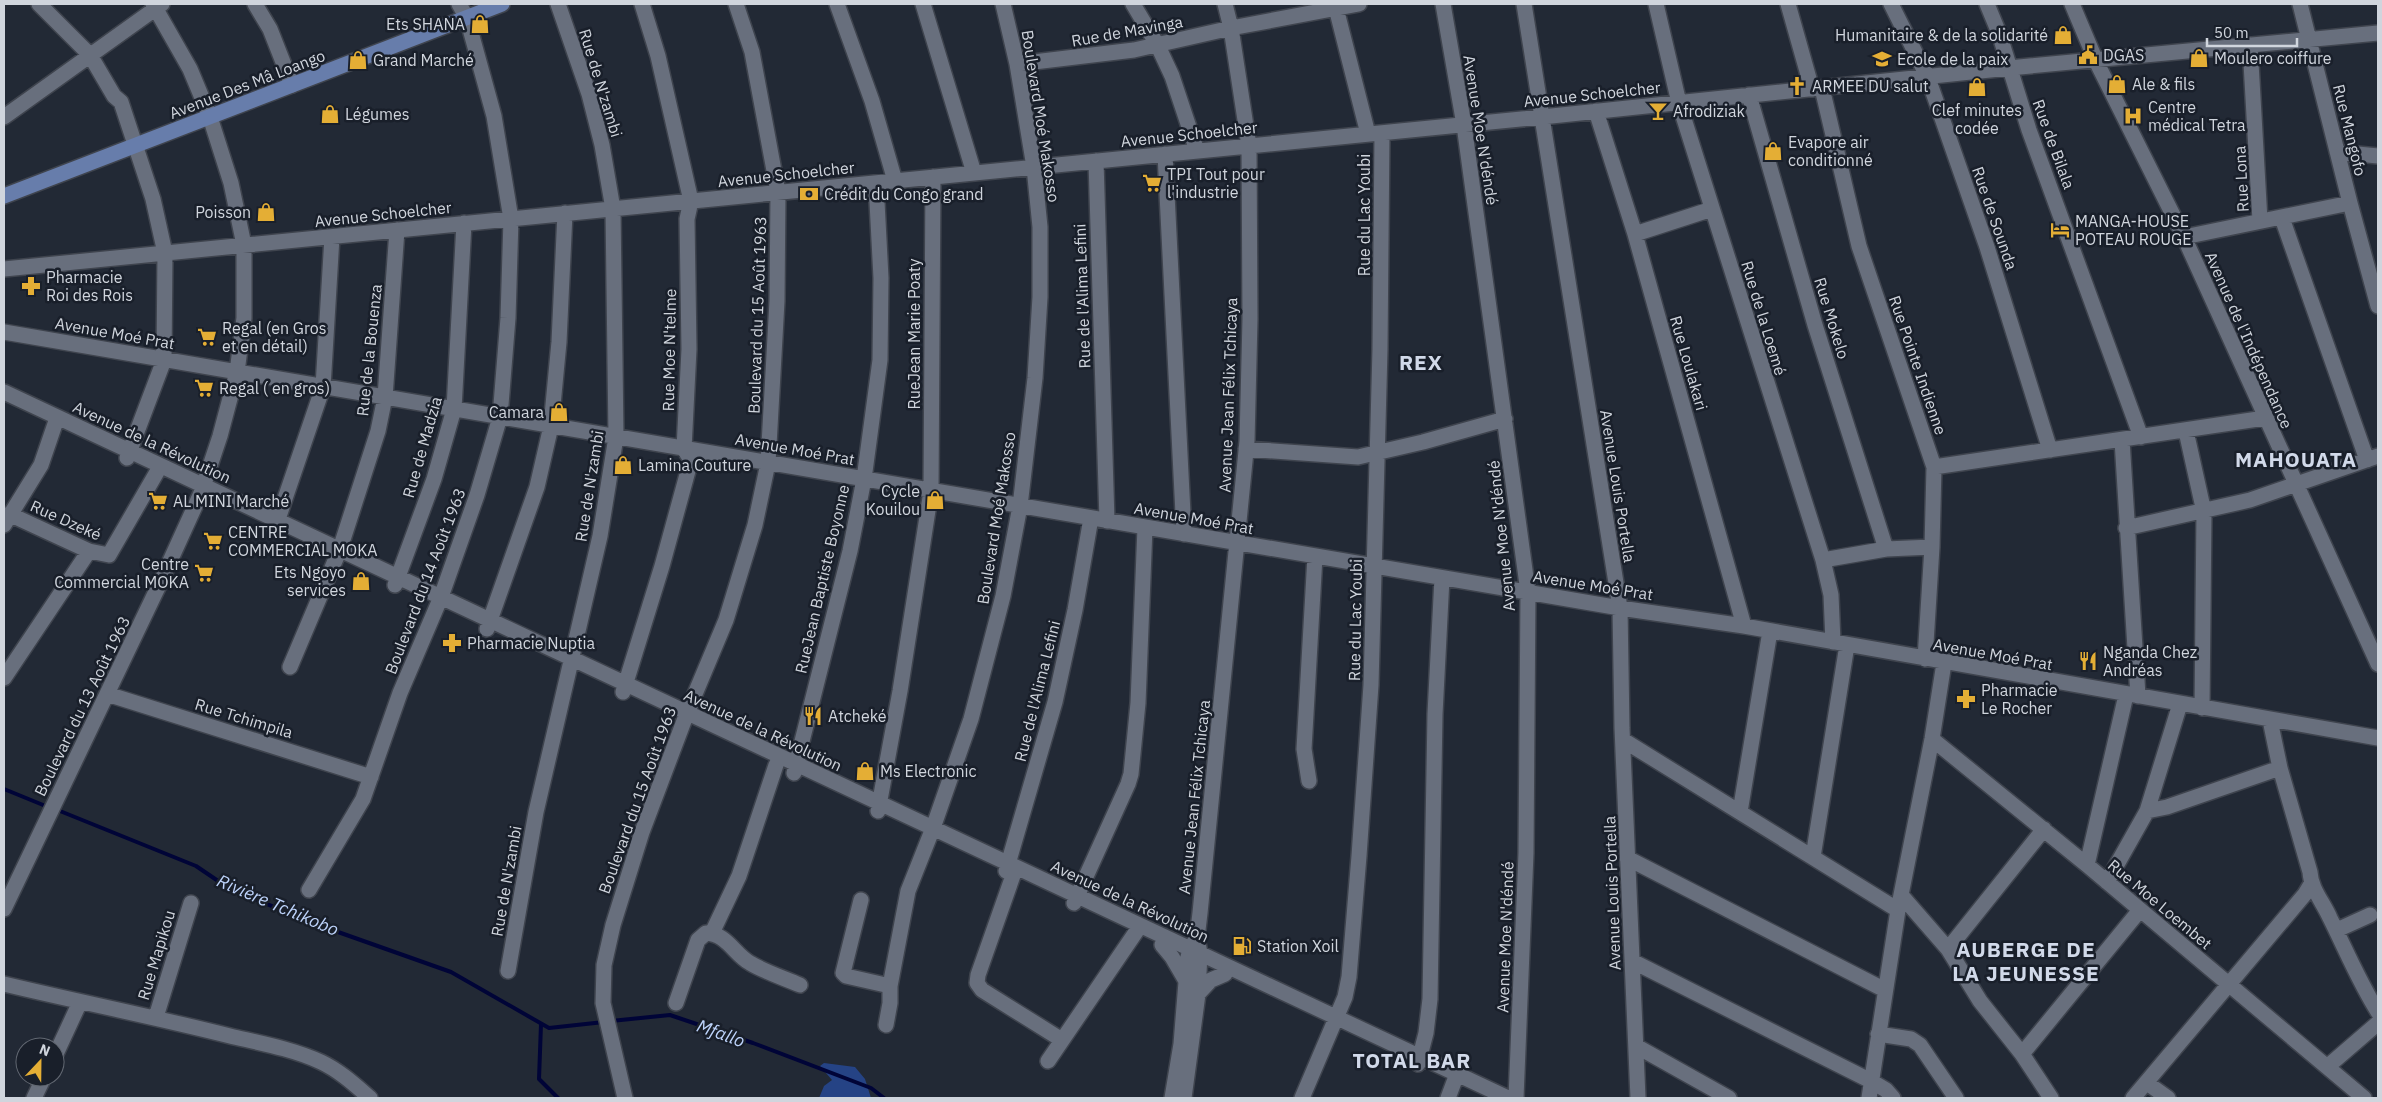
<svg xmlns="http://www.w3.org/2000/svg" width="2382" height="1102" font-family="'IBM Plex Sans',sans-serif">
	<rect width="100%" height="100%" fill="#222935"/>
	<!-- green -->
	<path fill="#254385" d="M824,1063L855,1067L865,1079L871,1098H819L824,1086L832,1080L820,1066Z"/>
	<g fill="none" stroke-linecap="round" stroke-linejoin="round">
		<!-- stream -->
		<path stroke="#000437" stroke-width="4" d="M4,789L48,807
			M55,809L196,866L227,887L307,921L451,972L549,1028L604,1022
			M611,1021L670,1015L753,1043L871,1088L884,1098
			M541,1024L539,1079L558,1098"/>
		<!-- minor casing -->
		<g stroke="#3f444e" stroke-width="18">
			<path id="minor" d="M39,4L90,55L114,96L121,102L153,199L165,253L164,360L127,458
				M255,4L270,29L292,85
				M837,4L872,101L895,181
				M923,4L974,173
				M1133,4L1158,46L1172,76L1197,151
				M1335,4L1368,134
				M1443,4L1464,125L1528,592L1526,853L1516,1098
				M1524,4L1620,608L1622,728L1638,1098
				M1656,4L1679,103L1823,560L1831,595L1833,642
				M1788,4L1812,89
				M1891,4L1928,78L1987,247L2050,450
				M1987,4L1999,33L2029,130L2141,437
				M2072,4L2096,61L2184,237L2378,664
				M2300,4L2350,203L2378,306
				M2250,45L2260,221
				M1017,64L1134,50L1231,28L1359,4
				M1822,88L1859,246L1934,467L1932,547L1925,659
				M1749,95L1815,325L1886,549
				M1596,111L1635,234L1744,626
				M4,117L162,4
				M2337,152L2378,156
				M1165,154L1184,534
				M1096,161L1107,521
				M2282,218L2367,460
				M1635,234L1712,209
				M2184,237L2350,203
				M4,269L1542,117L2009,68L2378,33
				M4,332L1620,608L1744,626L2378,738
				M4,392L1508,1098
				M2186,431L2204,512L2202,708
				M2122,440L2138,696
				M1246,449L1358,457L1423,442L1505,419
				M1934,467L2265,418
				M9,514L89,551L109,555L157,472
				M4,525L41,465L55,424
				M275,528L323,387L332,237
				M2126,528L2250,500L2378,456
				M1823,560L1886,549L1932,547
				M395,585L434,479L454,409L464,223
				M487,629L537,487L551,426L559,342L565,213
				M290,667L340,549L378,431L385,397L397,230
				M4,678L89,551
				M623,692L662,566L691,460L684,449L689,349L687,219L691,201L658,56L642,4
				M107,694L371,777
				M2270,720L2280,768L2310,872C2311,889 2323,902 2330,918C2346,950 2359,982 2378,1012
				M1932,739L2087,865L2364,1098
				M1623,740L1898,910
				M794,773L850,551L864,479L880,360L881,278L876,183
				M1309,781L1304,749L1315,556
				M878,811L900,691L931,491L933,177
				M2147,811L2167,807L2280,768
				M1740,812L1770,631
				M1813,857L1847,645
				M1627,858L1885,990
				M2087,865L2126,695
				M1016,867L978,975L977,983L982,990L1062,1040
				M1006,871L1055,702L1075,610L1091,518
				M2107,882L2147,811L2180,704
				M309,890L363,799L400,693L441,597L477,495L500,417L508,318L511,219L494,116L467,18L459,4
				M1901,895L1948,949L1980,1001L2022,1054L2051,1098
				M861,900L843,973L846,976L890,986
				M1074,903L1128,784L1131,774L1138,703L1145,527
				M4,909L161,581L201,493L220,436L237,372L244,318V245L231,183L210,117L190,69L153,4
				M2337,930L2370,915
				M712,933L739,876L776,765
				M1162,945L1172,957L1186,981
				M1948,949L2044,829
				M1632,961L1871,1081L1886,1090L1893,1098
				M508,971L536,812L600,536L616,437L613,209L602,145L589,94L558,4
				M4,984C79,1002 155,1017 230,1036C260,1043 293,1049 321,1062C340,1071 355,1085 370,1098
				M1198,994L1211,980L1225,974
				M676,1003L698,940L706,933C727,934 734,954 750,963C765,972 784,978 800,985
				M156,1017L191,903
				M886,1025L890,1003V986L908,891L933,828L971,719L1003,596L1020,506L1035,378L1040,297V227L1034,167L1017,64L1003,4
				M1878,1034L1911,1039L1920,1045L1956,1098
				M1636,1046L1729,1098
				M2022,1054L2140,910
				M55,1056L80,1002
				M1048,1061L1140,926
				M1418,1064L1426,1033L1430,999L1435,714L1442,578
				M2327,1067L2378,1023
				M2147,1083L2168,1098
				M34,1098L44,1077
				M625,1098L603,1003L604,965L613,925L642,832L687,713L726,620L755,525L768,463L777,301L778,192L752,52L736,4
				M1172,1098L1181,1044L1188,957L1190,949L1195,941
				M1184,1098L1198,994L1200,953L1197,938L1200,913L1247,441L1250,319L1249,146L1231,28L1225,4
				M1302,1098L1345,997L1349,977L1359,856L1371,685L1380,349L1382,133
				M1448,1098L1457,1074
				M1869,1098L1898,910L1932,739L1944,663
				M2133,1098L2305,894L2311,884"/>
		</g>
		<!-- major casing -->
		<g stroke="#3f444e" stroke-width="18">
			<path id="major" d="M4,196L502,4"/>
		</g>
		<!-- minor -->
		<use href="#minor" stroke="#686f7d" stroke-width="15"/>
		<!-- major -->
		<use href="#major" stroke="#677dab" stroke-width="15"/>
	</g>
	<!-- icons -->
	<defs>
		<g id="shop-bare" transform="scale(1.5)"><path d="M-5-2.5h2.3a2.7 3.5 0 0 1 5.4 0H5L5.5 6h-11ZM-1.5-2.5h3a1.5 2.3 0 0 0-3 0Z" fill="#e4ae35" stroke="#191f2a" stroke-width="2.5" paint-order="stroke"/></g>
		<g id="civic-bare" transform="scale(1.5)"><path d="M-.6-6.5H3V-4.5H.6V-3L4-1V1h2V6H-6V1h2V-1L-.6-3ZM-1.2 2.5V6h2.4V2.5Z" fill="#e4ae35" stroke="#191f2a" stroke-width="2.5" paint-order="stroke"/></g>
		<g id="school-bare" transform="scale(1.5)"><path d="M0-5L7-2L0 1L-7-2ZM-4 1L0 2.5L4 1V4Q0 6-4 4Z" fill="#e4ae35" stroke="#191f2a" stroke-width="2.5" paint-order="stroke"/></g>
		<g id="church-bare" transform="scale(1.5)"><path d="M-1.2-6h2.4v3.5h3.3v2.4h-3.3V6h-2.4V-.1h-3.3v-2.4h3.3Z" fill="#e4ae35" stroke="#191f2a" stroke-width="2.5" paint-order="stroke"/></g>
		<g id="bar-bare" transform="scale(1.5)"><path d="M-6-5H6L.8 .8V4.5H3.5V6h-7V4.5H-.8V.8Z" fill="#e4ae35" stroke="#191f2a" stroke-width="2.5" paint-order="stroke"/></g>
		<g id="hospital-bare" transform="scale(1.5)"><path d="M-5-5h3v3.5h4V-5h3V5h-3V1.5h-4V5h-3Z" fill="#e4ae35" stroke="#191f2a" stroke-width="2.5" paint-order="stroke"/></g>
		<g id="supermarket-bare" transform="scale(1.5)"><path d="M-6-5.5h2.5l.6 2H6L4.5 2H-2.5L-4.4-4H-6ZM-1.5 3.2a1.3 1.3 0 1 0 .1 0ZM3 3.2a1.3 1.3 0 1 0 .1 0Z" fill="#e4ae35" stroke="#191f2a" stroke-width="2.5" paint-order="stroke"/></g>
		<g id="bank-bare" transform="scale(1.5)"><path d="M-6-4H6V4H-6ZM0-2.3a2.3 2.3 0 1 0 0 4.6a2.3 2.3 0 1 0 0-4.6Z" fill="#e4ae35" stroke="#191f2a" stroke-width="2.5" paint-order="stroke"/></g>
		<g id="hotel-bare" transform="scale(1.5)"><path d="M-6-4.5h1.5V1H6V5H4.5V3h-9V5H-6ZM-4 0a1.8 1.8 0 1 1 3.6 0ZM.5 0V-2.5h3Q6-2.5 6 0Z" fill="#e4ae35" stroke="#191f2a" stroke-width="2.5" paint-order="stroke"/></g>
		<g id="pharmacy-bare" transform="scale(1.5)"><path d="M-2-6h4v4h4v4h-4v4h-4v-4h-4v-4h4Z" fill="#e4ae35" stroke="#191f2a" stroke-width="2.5" paint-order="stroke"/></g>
		<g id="restaurant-bare" transform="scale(1.5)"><path d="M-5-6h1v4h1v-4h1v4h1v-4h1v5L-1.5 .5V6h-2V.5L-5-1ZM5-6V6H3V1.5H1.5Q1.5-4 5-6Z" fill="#e4ae35" stroke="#191f2a" stroke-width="2.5" paint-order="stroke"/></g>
		<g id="fuel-bare" transform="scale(1.5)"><path d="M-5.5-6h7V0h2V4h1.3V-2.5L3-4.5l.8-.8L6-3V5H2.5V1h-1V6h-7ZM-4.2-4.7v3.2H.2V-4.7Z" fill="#e4ae35" stroke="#191f2a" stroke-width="2.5" paint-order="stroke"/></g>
	</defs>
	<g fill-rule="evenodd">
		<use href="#shop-bare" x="480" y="24"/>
		<use href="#shop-bare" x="2063" y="35"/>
		<use href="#civic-bare" x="2088" y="55"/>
		<use href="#shop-bare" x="2199" y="58"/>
		<use href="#school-bare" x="1882" y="59"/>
		<use href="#shop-bare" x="358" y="60"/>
		<use href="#shop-bare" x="2117" y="84"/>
		<use href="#church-bare" x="1797" y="86"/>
		<use href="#shop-bare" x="1977" y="87"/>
		<use href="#bar-bare" x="1658" y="111"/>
		<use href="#shop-bare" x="330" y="114"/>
		<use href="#hospital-bare" x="2133" y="116"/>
		<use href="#shop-bare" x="1773" y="151"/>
		<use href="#supermarket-bare" x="1152" y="183"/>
		<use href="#bank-bare" x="809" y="194"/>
		<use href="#shop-bare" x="266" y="212"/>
		<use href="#hotel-bare" x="2060" y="230"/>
		<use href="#pharmacy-bare" x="31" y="286"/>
		<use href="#supermarket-bare" x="207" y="337"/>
		<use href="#supermarket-bare" x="204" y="388"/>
		<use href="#shop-bare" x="559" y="412"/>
		<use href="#shop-bare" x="623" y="465"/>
		<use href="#shop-bare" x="935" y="500"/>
		<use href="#supermarket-bare" x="158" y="501"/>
		<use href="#supermarket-bare" x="213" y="541"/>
		<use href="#supermarket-bare" x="204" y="573"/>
		<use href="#shop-bare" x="361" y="581"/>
		<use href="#pharmacy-bare" x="452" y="643"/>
		<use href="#restaurant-bare" x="2088" y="661"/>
		<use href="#pharmacy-bare" x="1966" y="699"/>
		<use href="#restaurant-bare" x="813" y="716"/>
		<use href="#shop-bare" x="865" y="771"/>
		<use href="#fuel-bare" x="1242" y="946"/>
	</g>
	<g text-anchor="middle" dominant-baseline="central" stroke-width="5" stroke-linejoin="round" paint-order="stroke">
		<!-- poi labels -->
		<g font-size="16" fill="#d0d5dd" stroke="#191f2a" text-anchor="start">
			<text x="465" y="24" text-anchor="end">Ets SHANA</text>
			<text x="2048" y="35" text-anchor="end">Humanitaire &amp; de la solidarité</text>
			<text x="2103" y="55">DGAS</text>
			<text x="2214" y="58">Moulero coiffure</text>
			<text x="1897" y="59">Ecole de la paix</text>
			<text x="373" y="60">Grand Marché</text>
			<text x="2132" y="84">Ale &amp; fils</text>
			<text x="1812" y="86">ARMEE DU salut</text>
			<text x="2148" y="107">Centre<tspan x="2148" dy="18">médical Tetra</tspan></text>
			<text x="1977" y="110" text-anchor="middle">Clef minutes<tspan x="1977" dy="18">codée</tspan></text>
			<text x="1673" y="111">Afrodiziak</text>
			<text x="345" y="114">Légumes</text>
			<text x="1788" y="142">Evapore air<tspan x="1788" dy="18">conditionné</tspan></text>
			<text x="1167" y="174">TPI Tout pour<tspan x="1167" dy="18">l'industrie</tspan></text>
			<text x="824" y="194">Crédit du Congo grand</text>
			<text x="251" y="212" text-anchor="end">Poisson</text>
			<text x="2075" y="221">MANGA-HOUSE<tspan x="2075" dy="18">POTEAU ROUGE</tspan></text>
			<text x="46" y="277">Pharmacie<tspan x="46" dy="18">Roi des Rois</tspan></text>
			<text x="222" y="328">Regal (en Gros<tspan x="222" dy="18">et en détail)</tspan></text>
			<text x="219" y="388">Regal ( en gros)</text>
			<text x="544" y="412" text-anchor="end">Camara</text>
			<text x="638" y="465">Lamina Couture</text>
			<text x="920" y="491" text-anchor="end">Cycle<tspan x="920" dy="18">Kouilou</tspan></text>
			<text x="173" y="501">AL MINI Marché</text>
			<text x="228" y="532">CENTRE<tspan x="228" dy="18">COMMERCIAL MOKA</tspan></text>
			<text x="189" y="564" text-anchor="end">Centre<tspan x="189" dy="18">Commercial MOKA</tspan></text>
			<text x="346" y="572" text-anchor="end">Ets Ngoyo<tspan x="346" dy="18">services</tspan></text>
			<text x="467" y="643">Pharmacie Nuptia</text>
			<text x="2103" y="652">Nganda Chez<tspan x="2103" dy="18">Andréas</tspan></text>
			<text x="1981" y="690">Pharmacie<tspan x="1981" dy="18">Le Rocher</tspan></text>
			<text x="828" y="716">Atcheké</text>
			<text x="880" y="771">Ms Electronic</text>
			<text x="1257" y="946">Station Xoil</text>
		</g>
		<!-- street labels -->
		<g font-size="16" fill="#d0d5dd" stroke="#191f2a">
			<text transform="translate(1127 31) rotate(-10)">Rue de Mavinga</text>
			<text transform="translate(601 83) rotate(73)">Rue de N'zambi</text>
			<text transform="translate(247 84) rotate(-21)">Avenue Des Mâ Loango</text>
			<text transform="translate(1592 94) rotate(-6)">Avenue Schoelcher</text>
			<text transform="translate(1041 116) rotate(81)">Boulevard Moé Makosso</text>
			<text transform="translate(1481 130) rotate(81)">Avenue Moe N'déndé</text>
			<text transform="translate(2350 130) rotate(76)">Rue Mangofo</text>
			<text transform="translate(1189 134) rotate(-6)">Avenue Schoelcher</text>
			<text transform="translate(2054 144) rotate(70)">Rue de Bilala</text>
			<text transform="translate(786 174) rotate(-6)">Avenue Schoelcher</text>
			<text transform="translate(2241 179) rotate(-93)">Rue Lona</text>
			<text transform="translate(383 214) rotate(-6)">Avenue Schoelcher</text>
			<text transform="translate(1364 215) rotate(-90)">Rue du Lac Youbi</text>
			<text transform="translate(1995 218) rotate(71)">Rue de Sounda</text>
			<text transform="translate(1082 296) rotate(-92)">Rue de l'Alima Lefini</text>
			<text transform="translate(757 315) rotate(-88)">Boulevard du 15 Août 1963</text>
			<text transform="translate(1764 318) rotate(73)">Rue de la Loemé</text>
			<text transform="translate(1832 318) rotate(73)">Rue Mokelo</text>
			<text transform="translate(115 333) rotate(10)">Avenue Moé Prat</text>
			<text transform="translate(914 334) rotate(-90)">RueJean Marie Poaty</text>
			<text transform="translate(2249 340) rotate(66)">Avenue de l'Indépendance</text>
			<text transform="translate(369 350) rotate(-84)">Rue de la Bouenza</text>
			<text transform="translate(669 350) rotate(-89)">Rue Moe N'telme</text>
			<text transform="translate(1689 363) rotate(74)">Rue Loulakari</text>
			<text transform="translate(1918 365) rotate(71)">Rue Pointe Indienne</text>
			<text transform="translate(1228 395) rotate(-88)">Avenue Jean Félix Tchicaya</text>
			<text transform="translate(152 442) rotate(25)">Avenue de la Révolution</text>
			<text transform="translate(422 447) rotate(-74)">Rue de Madzia</text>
			<text transform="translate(795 449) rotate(10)">Avenue Moé Prat</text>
			<text transform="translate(589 486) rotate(-81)">Rue de N'zambi</text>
			<text transform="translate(1618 486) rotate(81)">Avenue Louis Portella</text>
			<text transform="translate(996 518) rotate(-81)">Boulevard Moé Makosso</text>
			<text transform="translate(1194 518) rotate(10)">Avenue Moé Prat</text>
			<text transform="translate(66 520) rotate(24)">Rue Dzeké</text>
			<text transform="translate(1501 536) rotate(-96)">Avenue Moe N'déndé</text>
			<text transform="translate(822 579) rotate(-77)">RueJean Baptiste Boyonne</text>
			<text transform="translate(425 581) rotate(-69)">Boulevard du 14 Août 1963</text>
			<text transform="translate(1593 585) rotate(9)">Avenue Moé Prat</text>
			<text transform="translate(1355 620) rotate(-89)">Rue du Lac Youbi</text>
			<text transform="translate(1993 654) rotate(10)">Avenue Moé Prat</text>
			<text transform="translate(1037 691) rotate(-76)">Rue de l'Alima Lefini</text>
			<text transform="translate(82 706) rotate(-64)">Boulevard du 13 Août 1963</text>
			<text transform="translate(244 718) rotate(17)">Rue Tchimpila</text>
			<text transform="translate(763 730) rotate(25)">Avenue de la Révolution</text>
			<text transform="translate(1194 797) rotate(-84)">Avenue Jean Félix Tchicaya</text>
			<text transform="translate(637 800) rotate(-70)">Boulevard du 15 Août 1963</text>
			<text transform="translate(506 881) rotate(-80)">Rue de N'zambi</text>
			<text transform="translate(1612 893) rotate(-92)">Avenue Louis Portella</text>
			<text transform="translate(1130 901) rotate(25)">Avenue de la Révolution</text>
			<text transform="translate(2160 904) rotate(40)">Rue Moe Loembet</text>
			<text transform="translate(1505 937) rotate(-88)">Avenue Moe N'déndé</text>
			<text transform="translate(156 955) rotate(-73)">Rue Mapikou</text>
		</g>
		<!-- water labels -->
		<g font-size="18" font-style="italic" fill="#bdd3fb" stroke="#191f2a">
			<text transform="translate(278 905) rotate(23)">Rivière Tchikobo</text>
			<text transform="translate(721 1033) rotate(20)">Mfallo</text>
		</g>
		<!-- district labels -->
		<g font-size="21" font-weight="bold" letter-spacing="1" fill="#d1d9e9" stroke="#191f2a">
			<text x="1421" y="362">REX</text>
			<text x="2296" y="459">MAHOUATA</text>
			<text x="2026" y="949">AUBERGE DE<tspan x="2026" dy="24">LA JEUNESSE</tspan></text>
			<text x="1412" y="1060">TOTAL BAR</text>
		</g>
	</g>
	<!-- border -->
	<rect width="2382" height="1102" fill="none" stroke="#d0d5dd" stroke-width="10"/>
	<!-- north arrow -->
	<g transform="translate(40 1062) rotate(22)"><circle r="24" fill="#191f2a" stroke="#626872"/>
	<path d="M0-4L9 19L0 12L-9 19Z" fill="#e4ae35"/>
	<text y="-8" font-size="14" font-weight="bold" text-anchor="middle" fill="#d0d5dd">N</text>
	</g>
	<!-- scale -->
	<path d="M2207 38v8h90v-8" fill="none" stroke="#d0d5dd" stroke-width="2.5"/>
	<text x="2214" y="38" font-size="15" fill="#d0d5dd" stroke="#191f2a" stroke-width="4" paint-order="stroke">50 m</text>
</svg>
